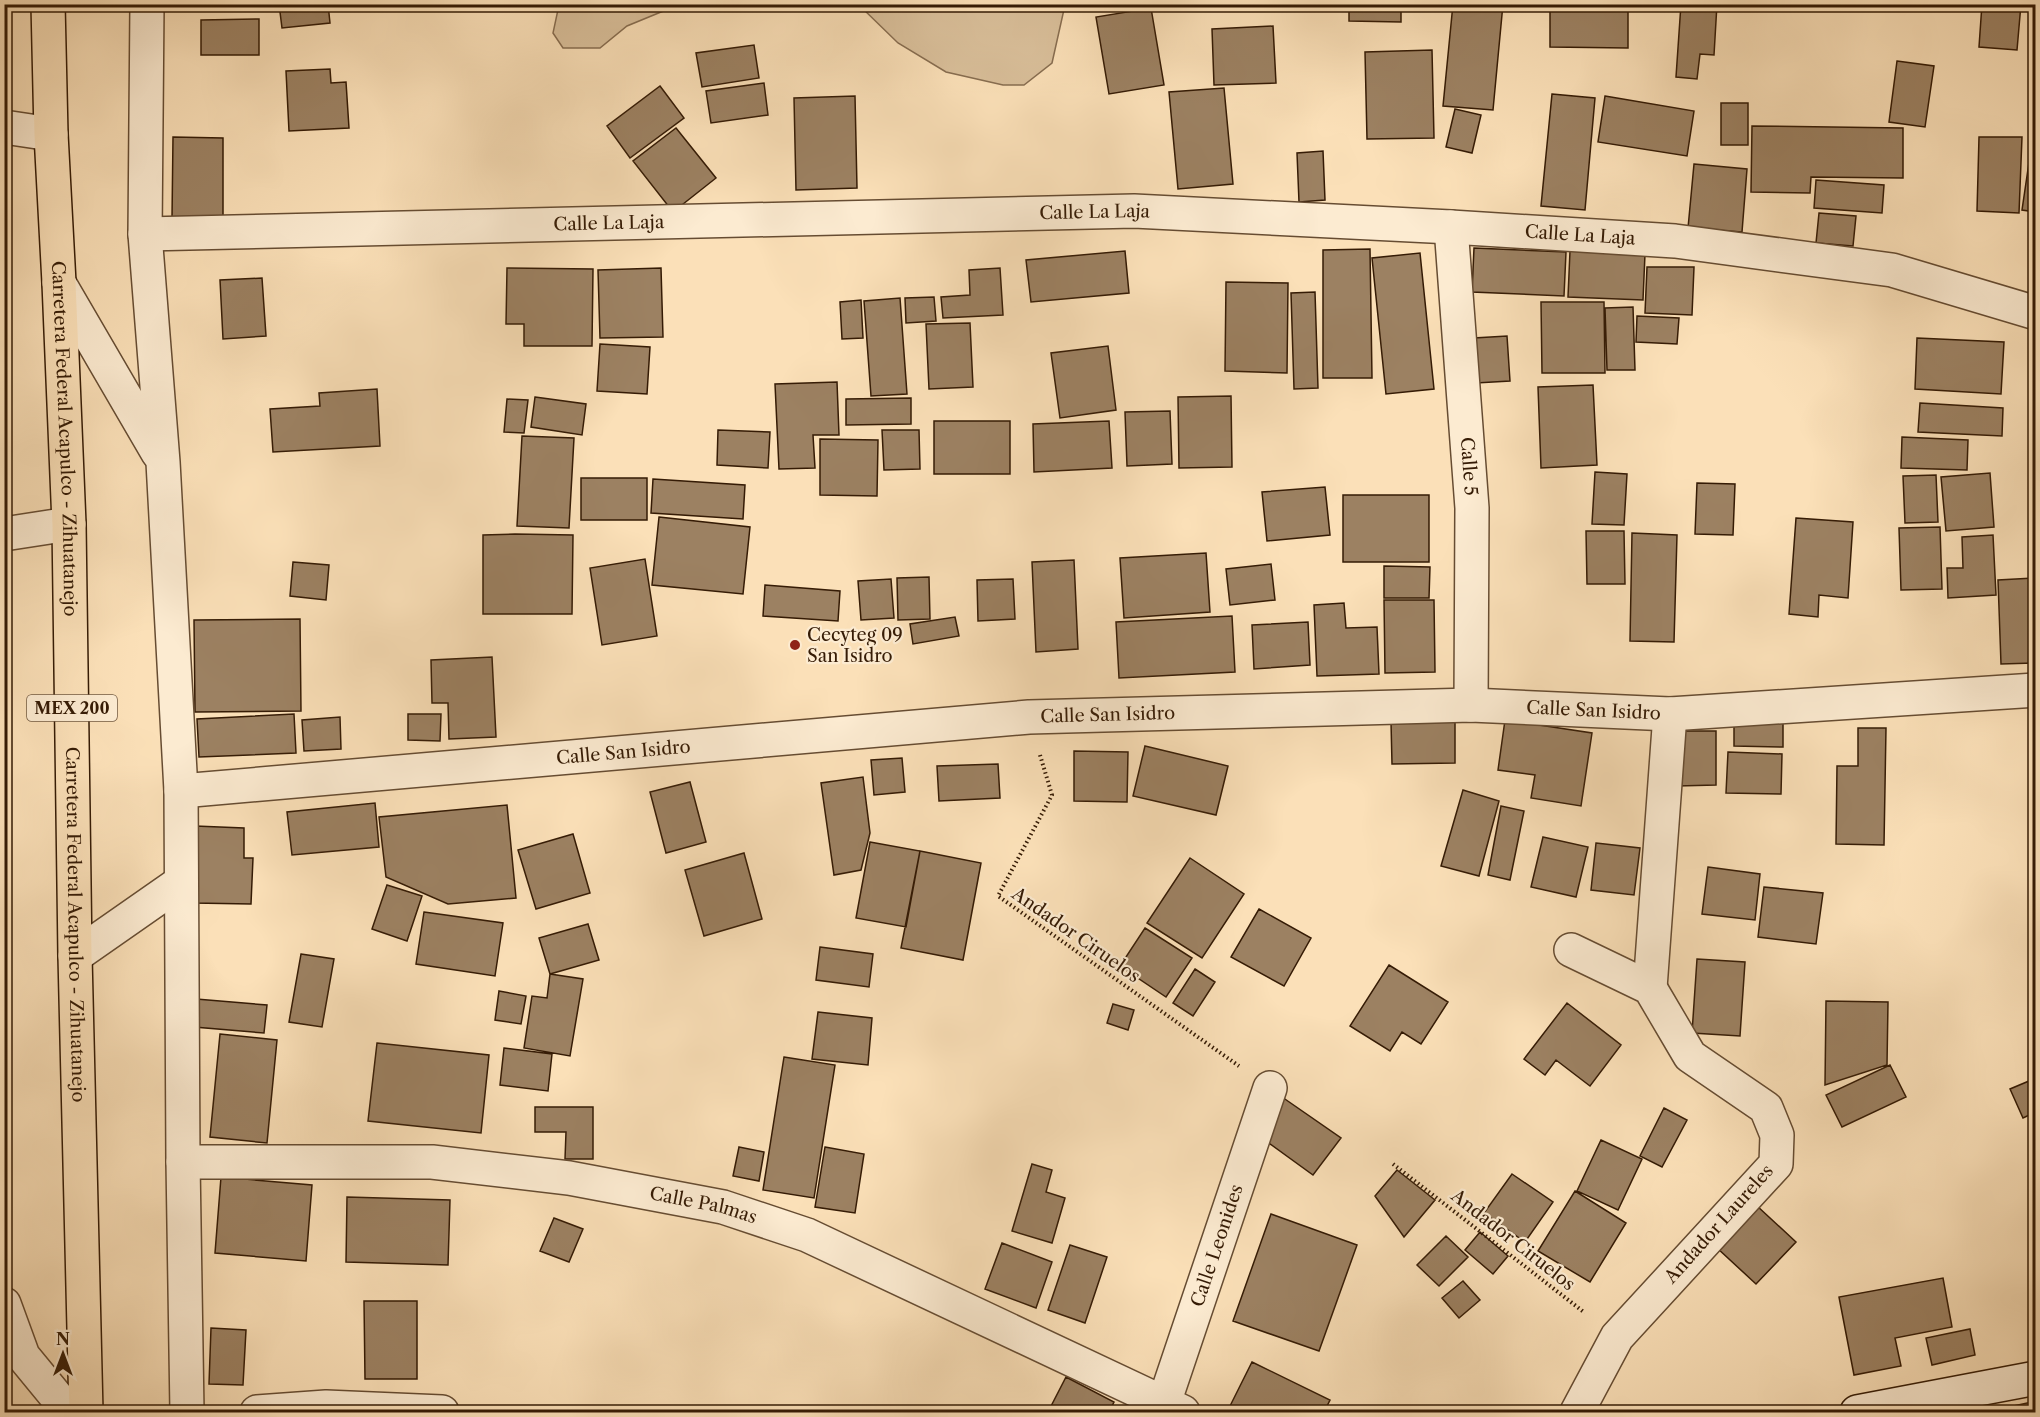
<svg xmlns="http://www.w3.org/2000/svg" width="2040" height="1417" font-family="'Libre Caslon Text',serif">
	<rect width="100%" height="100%" fill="#fbe0b8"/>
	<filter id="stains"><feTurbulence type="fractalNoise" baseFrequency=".00333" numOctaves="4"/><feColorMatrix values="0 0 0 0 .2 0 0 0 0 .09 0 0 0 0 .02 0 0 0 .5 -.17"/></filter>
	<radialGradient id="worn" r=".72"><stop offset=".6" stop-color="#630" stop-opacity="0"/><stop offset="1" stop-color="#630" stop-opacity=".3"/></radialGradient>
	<!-- green -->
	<path fill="#d9bf9a" stroke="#876d50" stroke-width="1.5" d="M559,5V4L678,5L627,26L600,48H563L553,33Z
		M859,5H1065L1052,63L1024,85H1003L946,72L898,43Z"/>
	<!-- building -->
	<path fill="#9c8162" stroke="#351b05" stroke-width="1.5" d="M279,4H328L330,23L282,28Z
		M1349,4H1401V22L1349,21Z
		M1453,4H1503L1493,110L1443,106Z
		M1550,4H1628V48L1550,47Z
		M1681,4H1717L1714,55L1700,54L1697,79L1676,77Z
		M1982,4H2021L2017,50L1979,47Z
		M1151,8L1164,85L1109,94L1096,17Z
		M259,19V55H201V20Z
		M1273,26L1276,83L1214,85L1212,29Z
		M754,45L759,78L702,87L696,53Z
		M1432,50L1434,138L1367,139L1365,52Z
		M1897,61L1934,66L1925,127L1889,122Z
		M330,69L331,83L346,82L349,128L289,131L286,71Z
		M764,83L768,115L711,123L706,91Z
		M660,86L684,118L630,158L607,126Z
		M1224,88L1233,184L1178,189L1169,92Z
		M1552,94L1595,98L1585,210L1541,206Z
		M855,96L857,188L796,190L794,98Z
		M1605,96L1694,111L1687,156L1598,142Z
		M1721,103H1748V145H1721Z
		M1455,109L1481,115L1472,153L1446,147Z
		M1752,126L1903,128V178L1811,177L1810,193L1751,192Z
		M676,128L716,178L673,212L633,161Z
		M2033,135L2036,136V212L2022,210Z
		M173,137L223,138V220L172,219Z
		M1979,137H2022L2019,213L1977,211Z
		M1323,151L1325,200L1299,202L1297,153Z
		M1694,164L1747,169L1742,232L1688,228Z
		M1816,180L1884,185L1882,213L1814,208Z
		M1819,213L1856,216L1853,246L1816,243Z
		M1474,248L1566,252L1564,296L1472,292Z
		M1370,249L1372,378H1323V250Z
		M1125,251L1129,293L1031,302L1026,260Z
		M1570,251L1645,254L1643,300L1568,297Z
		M1420,253L1434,389L1386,394L1372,258Z
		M1647,267H1694L1692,315L1645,313Z
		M507,268L593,269L592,346H524V324H506Z
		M661,268L663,337L600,338L598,270Z
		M1000,268L1003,315L943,318L941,297L970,295L969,270Z
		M262,278L266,336L223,339L220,280Z
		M1226,282L1288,283L1287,373L1225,371Z
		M1315,292L1318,388L1294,389L1291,293Z
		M934,297L936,321L906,323L905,298Z
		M900,298L907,394L871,396L864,301Z
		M861,300L863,338L842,339L840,302Z
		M1541,302H1604L1605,373H1542Z
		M1633,307L1635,370H1607L1605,308Z
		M1637,316L1679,318L1677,344L1636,342Z
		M970,323L973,387L929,389L926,324Z
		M1507,336L1510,381L1476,383L1474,338Z
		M1917,338L2004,342L2001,394L1915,389Z
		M600,344L650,347L647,394L597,391Z
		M1108,346L1116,410L1060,418L1051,353Z
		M837,382L839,435H813L815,468L779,469L775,384Z
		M1593,385L1597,465L1541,468L1538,387Z
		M377,389L380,446L273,452L270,409L320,406L319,393Z
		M1231,396L1232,467L1179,468L1178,397Z
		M535,397L586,404L582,435L531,427Z
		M911,398V424L846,425V399Z
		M507,399L528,400L524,433L504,432Z
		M1920,403L2003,408L2002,436L1918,432Z
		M1170,411L1172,464L1127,466L1125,412Z
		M934,421H1010V474H934Z
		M1109,421L1112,468L1034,472L1033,424Z
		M718,430L770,432L768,468L717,465Z
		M882,430H919L920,469L884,470Z
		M522,436L574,438L569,528L517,526Z
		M1902,437L1968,440L1967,470L1901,468Z
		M820,439L878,440L877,496L820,495Z
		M1595,472L1627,474L1624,525L1592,524Z
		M1990,473L1994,527L1946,531L1941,477Z
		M1936,475L1938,522L1905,523L1903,476Z
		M581,478H647V520H581Z
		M653,479L745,485L743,519L651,513Z
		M1697,483L1735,484L1733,535L1695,534Z
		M1325,487L1330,535L1267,541L1262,492Z
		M1343,495H1429V562H1343Z
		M659,517L750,527L743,594L652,585Z
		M1796,518L1853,522L1848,598L1819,595L1818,617L1789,614Z
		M1940,527L1942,589L1901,590L1899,528Z
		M1586,531H1624L1625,584H1587Z
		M1632,533L1677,535L1674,642L1630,641Z
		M515,534L573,535L572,614H483V535Z
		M1993,535L1996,595L1948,598L1947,568H1963L1962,537Z
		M1206,553L1210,612L1124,618L1120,558Z
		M645,559L657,636L602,645L590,568Z
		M1074,560L1078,649L1036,652L1032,562Z
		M293,562L329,565L326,600L290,596Z
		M1271,564L1275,600L1230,605L1226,569Z
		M1384,566L1430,567L1429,598H1384Z
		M929,577L930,619L898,620L897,578Z
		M2036,578V663L2001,664L1998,580Z
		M891,579L894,618L861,620L858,581Z
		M1013,579L1015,619L978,621L977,580Z
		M765,585L840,591L838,621L763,616Z
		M1384,600H1434L1435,672L1385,673Z
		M1344,603L1346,628L1377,627L1379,674L1317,676L1314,605Z
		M1232,616L1235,672L1119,678L1116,622Z
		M955,617L959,636L913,644L910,624Z
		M300,619L301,711L195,712L194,620Z
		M1308,622L1310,665L1254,669L1252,625Z
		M492,657L496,737L449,739L448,703H432L431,660Z
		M294,714L296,753L199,757L197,719Z
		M408,714H441L440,741L408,740Z
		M1734,714L1783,715V747L1734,746Z
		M340,717L341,749L304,751L302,720Z
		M1505,720L1592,733L1581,806L1531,798L1535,775L1498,770Z
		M1455,721V763L1392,764L1391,722Z
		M1858,728H1886L1884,845L1836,844L1837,766H1858Z
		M1676,731H1716V785L1677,786Z
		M1145,746L1228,766L1216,815L1133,796Z
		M1074,751L1128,752L1127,802L1074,801Z
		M1728,752L1782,754L1781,794L1726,793Z
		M902,758L905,792L874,795L871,760Z
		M998,764L1000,798L939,801L937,766Z
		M863,777L870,833L861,870L834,875L821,783Z
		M690,782L706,842L666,853L650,792Z
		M1463,790L1499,801L1479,876L1441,866Z
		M375,803L379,847L292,855L287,812Z
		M507,805L516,898L448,904L386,877L379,817Z
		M1501,806L1524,811L1510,880L1488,875Z
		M195,826L244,828V858H253L251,904L193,903Z
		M573,834L590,893L536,909L518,850Z
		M1543,837L1588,847L1576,897L1531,887Z
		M870,842L920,851L906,927L856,918Z
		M1596,843L1640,848L1634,895L1591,890Z
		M920,851L981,863L963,960L901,948Z
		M744,853L762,919L704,936L685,870Z
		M1190,858L1244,894L1202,958L1147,923Z
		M1708,867L1760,874L1755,920L1702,914Z
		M387,885L422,896L407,941L372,929Z
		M1764,887L1823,893L1816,944L1758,937Z
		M1259,909L1311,938L1284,986L1231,957Z
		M424,912L503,923L495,976L416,964Z
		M588,924L599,960L550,974L539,938Z
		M1145,928L1192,958L1166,997L1120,966Z
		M820,947L873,954L869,987L816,980Z
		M301,954L334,959L322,1027L289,1022Z
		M1697,959L1745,962L1740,1036L1692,1033Z
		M1389,965L1448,1002L1421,1044L1402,1032L1390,1051L1350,1026Z
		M1195,969L1215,982L1193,1016L1173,1003Z
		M550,974L583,979L570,1056L524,1048L532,996L547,998Z
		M499,991L526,996L521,1024L495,1020Z
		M196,999L267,1005L264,1033L194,1027Z
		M1826,1001L1888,1002L1887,1065L1825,1085Z
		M1567,1003L1621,1045L1590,1086L1556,1060L1545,1075L1524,1059Z
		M1113,1004L1134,1010L1128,1030L1107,1023Z
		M818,1012L872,1018L868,1065L812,1059Z
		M220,1034L277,1040L267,1143L210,1137Z
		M377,1043L489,1055L481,1133L368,1121Z
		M504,1048L552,1054L548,1091L500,1085Z
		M784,1057L835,1065L814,1198L763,1190Z
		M1890,1065L1906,1097L1842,1127L1826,1095Z
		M2036,1078V1112L2023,1118L2010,1089Z
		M1282,1097L1341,1138L1313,1175L1266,1141Z
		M535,1107H593V1159H565L566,1132H535Z
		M1664,1108L1687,1120L1662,1167L1640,1156Z
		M1601,1140L1642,1159L1618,1210L1577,1191Z
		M739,1147L764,1152L759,1181L733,1176Z
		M825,1147L864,1154L855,1213L815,1207Z
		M1032,1164L1052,1170L1046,1192L1065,1198L1052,1243L1012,1231Z
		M1397,1170L1435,1200L1404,1237L1375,1196Z
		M1512,1174L1553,1202L1525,1242L1484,1213Z
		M221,1177L312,1185L306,1261L215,1253Z
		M1575,1191L1626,1223L1590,1282L1538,1251Z
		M347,1197L450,1200L448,1265L346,1262Z
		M1756,1205L1796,1242L1756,1284L1716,1247Z
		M1271,1214L1357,1245L1319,1351L1233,1321Z
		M554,1218L583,1229L569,1262L540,1251Z
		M1480,1232L1508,1256L1493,1274L1465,1250Z
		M1446,1236L1468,1257L1439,1286L1417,1265Z
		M1002,1243L1052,1262L1036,1308L985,1289Z
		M1070,1245L1107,1257L1085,1323L1048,1310Z
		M1943,1278L1952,1327L1895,1338L1901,1366L1854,1375L1839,1297Z
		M1463,1281L1480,1300L1459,1318L1442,1298Z
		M364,1301H417V1379H365Z
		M211,1328L246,1330L243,1385L209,1384Z
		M1970,1329L1975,1355L1932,1365L1926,1338Z
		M1252,1362L1330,1400L1324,1412H1239L1229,1408Z
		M1066,1377L1114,1402L1109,1412H1048Z
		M2036,1401V1412H1986Z"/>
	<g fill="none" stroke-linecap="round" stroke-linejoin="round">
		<!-- street casing -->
		<g stroke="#664c32" stroke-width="36">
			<g id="street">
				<path d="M147,4L145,234L163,462L181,791L183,1162L187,1412"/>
				<path d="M4,127L51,134"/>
				<path id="s1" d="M1451,227L1472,508L1471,705"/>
				<path id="s2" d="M145,234L1134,211L1451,227L1675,241L1892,270L2036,313"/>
				<path d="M59,283L158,453"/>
				<path d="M4,534L69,524"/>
				<path id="s3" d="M181,791L1029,717L1471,705L1670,714L2036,690"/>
				<path d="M1571,950L1650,988L1690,1056L1766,1108L1777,1135L1776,1164L1617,1337L1577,1412"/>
				<path d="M75,956L181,882"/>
				<path d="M1650,988L1670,714"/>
				<path id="s4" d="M183,1162H432L569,1178L723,1207L807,1235L1183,1412"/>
				<path d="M4,1304L23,1356L69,1412"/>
				<path id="s5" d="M1164,1403L1270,1088"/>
				<path d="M257,1412L326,1407L442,1412"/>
			</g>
		</g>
		<!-- secondary casing -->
		<g stroke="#351b05" stroke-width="36">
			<path id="secondary" d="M1857,1412L2036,1378"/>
		</g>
		<!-- primary casing -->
		<g stroke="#351b05" stroke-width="36">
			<g id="primary">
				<path id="s6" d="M48,4L51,134L59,283L69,524L75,956L86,1412"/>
			</g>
		</g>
		<!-- path -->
		<path stroke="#351b05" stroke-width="4" stroke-dasharray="1.5 3" stroke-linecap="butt" d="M1040,755L1052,795L998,896L1239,1066
			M1393,1164L1585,1313"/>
		<!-- street -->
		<use href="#street" stroke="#fcebd1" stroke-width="33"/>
		<!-- secondary -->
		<use href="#secondary" stroke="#fcebd1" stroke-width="33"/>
		<!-- primary -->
		<use href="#primary" stroke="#fbe0b8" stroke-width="33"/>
	</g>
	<!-- markers -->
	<circle fill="#8f2418" stroke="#fcebd1" stroke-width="2" cx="795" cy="645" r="6"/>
	<g text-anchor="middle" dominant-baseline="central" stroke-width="4.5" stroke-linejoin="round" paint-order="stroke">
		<!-- shield labels -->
		<rect fill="#fcebd1" stroke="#715942" stroke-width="1.5" x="27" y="695" width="90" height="26" rx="4.5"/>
		<g font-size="16" font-weight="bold" fill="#351b05">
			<text x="72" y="708">MEX 200</text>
		</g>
		<!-- street labels -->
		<g font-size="18" fill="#351b05" stroke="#fcebd1">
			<text stroke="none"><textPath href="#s2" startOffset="950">Calle La Laja</textPath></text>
			<text stroke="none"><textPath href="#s2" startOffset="464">Calle La Laja</textPath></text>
			<text stroke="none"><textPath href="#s2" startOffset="1436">Calle La Laja</textPath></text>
			<text stroke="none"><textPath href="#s6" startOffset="435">Carretera Federal Acapulco - Zihuatanejo</textPath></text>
			<text stroke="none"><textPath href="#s1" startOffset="240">Calle 5</textPath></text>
			<text stroke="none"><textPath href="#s3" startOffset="1416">Calle San Isidro</textPath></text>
			<text stroke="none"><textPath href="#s3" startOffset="930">Calle San Isidro</textPath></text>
			<text stroke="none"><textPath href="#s3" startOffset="444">Calle San Isidro</textPath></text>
			<text stroke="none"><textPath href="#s6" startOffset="921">Carretera Federal Acapulco - Zihuatanejo</textPath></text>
			<text transform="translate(1076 935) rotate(35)">Andador Ciruelos</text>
			<text stroke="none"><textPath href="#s4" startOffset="524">Calle Palmas</textPath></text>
			<text transform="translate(1719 1224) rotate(-48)">Andador Laureles</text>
			<text transform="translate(1513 1240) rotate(38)">Andador Ciruelos</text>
			<text stroke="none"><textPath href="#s5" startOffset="166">Calle Leonides</textPath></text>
		</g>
		<!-- poi labels -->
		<g font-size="18" fill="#351b05" stroke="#fcebd1" text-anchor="start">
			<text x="807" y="635">Cecyteg 09<tspan x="807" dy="21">San Isidro</tspan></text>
		</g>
	</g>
	<!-- margin -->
	<rect width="2040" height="1417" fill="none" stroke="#fbe0b8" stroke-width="24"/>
	<rect x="6" y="6" width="2028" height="1405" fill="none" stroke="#351b05" stroke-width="3"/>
	<rect x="12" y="12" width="2016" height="1393" fill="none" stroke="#351b05" stroke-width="1.5"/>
	<!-- north arrow -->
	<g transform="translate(63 1354)" stroke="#fcebd1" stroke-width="4.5" paint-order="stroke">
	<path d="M0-4.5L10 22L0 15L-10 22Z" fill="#351b05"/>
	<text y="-9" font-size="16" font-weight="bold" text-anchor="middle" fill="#351b05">N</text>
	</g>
	<rect width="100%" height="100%" filter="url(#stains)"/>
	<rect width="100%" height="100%" fill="url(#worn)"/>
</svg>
